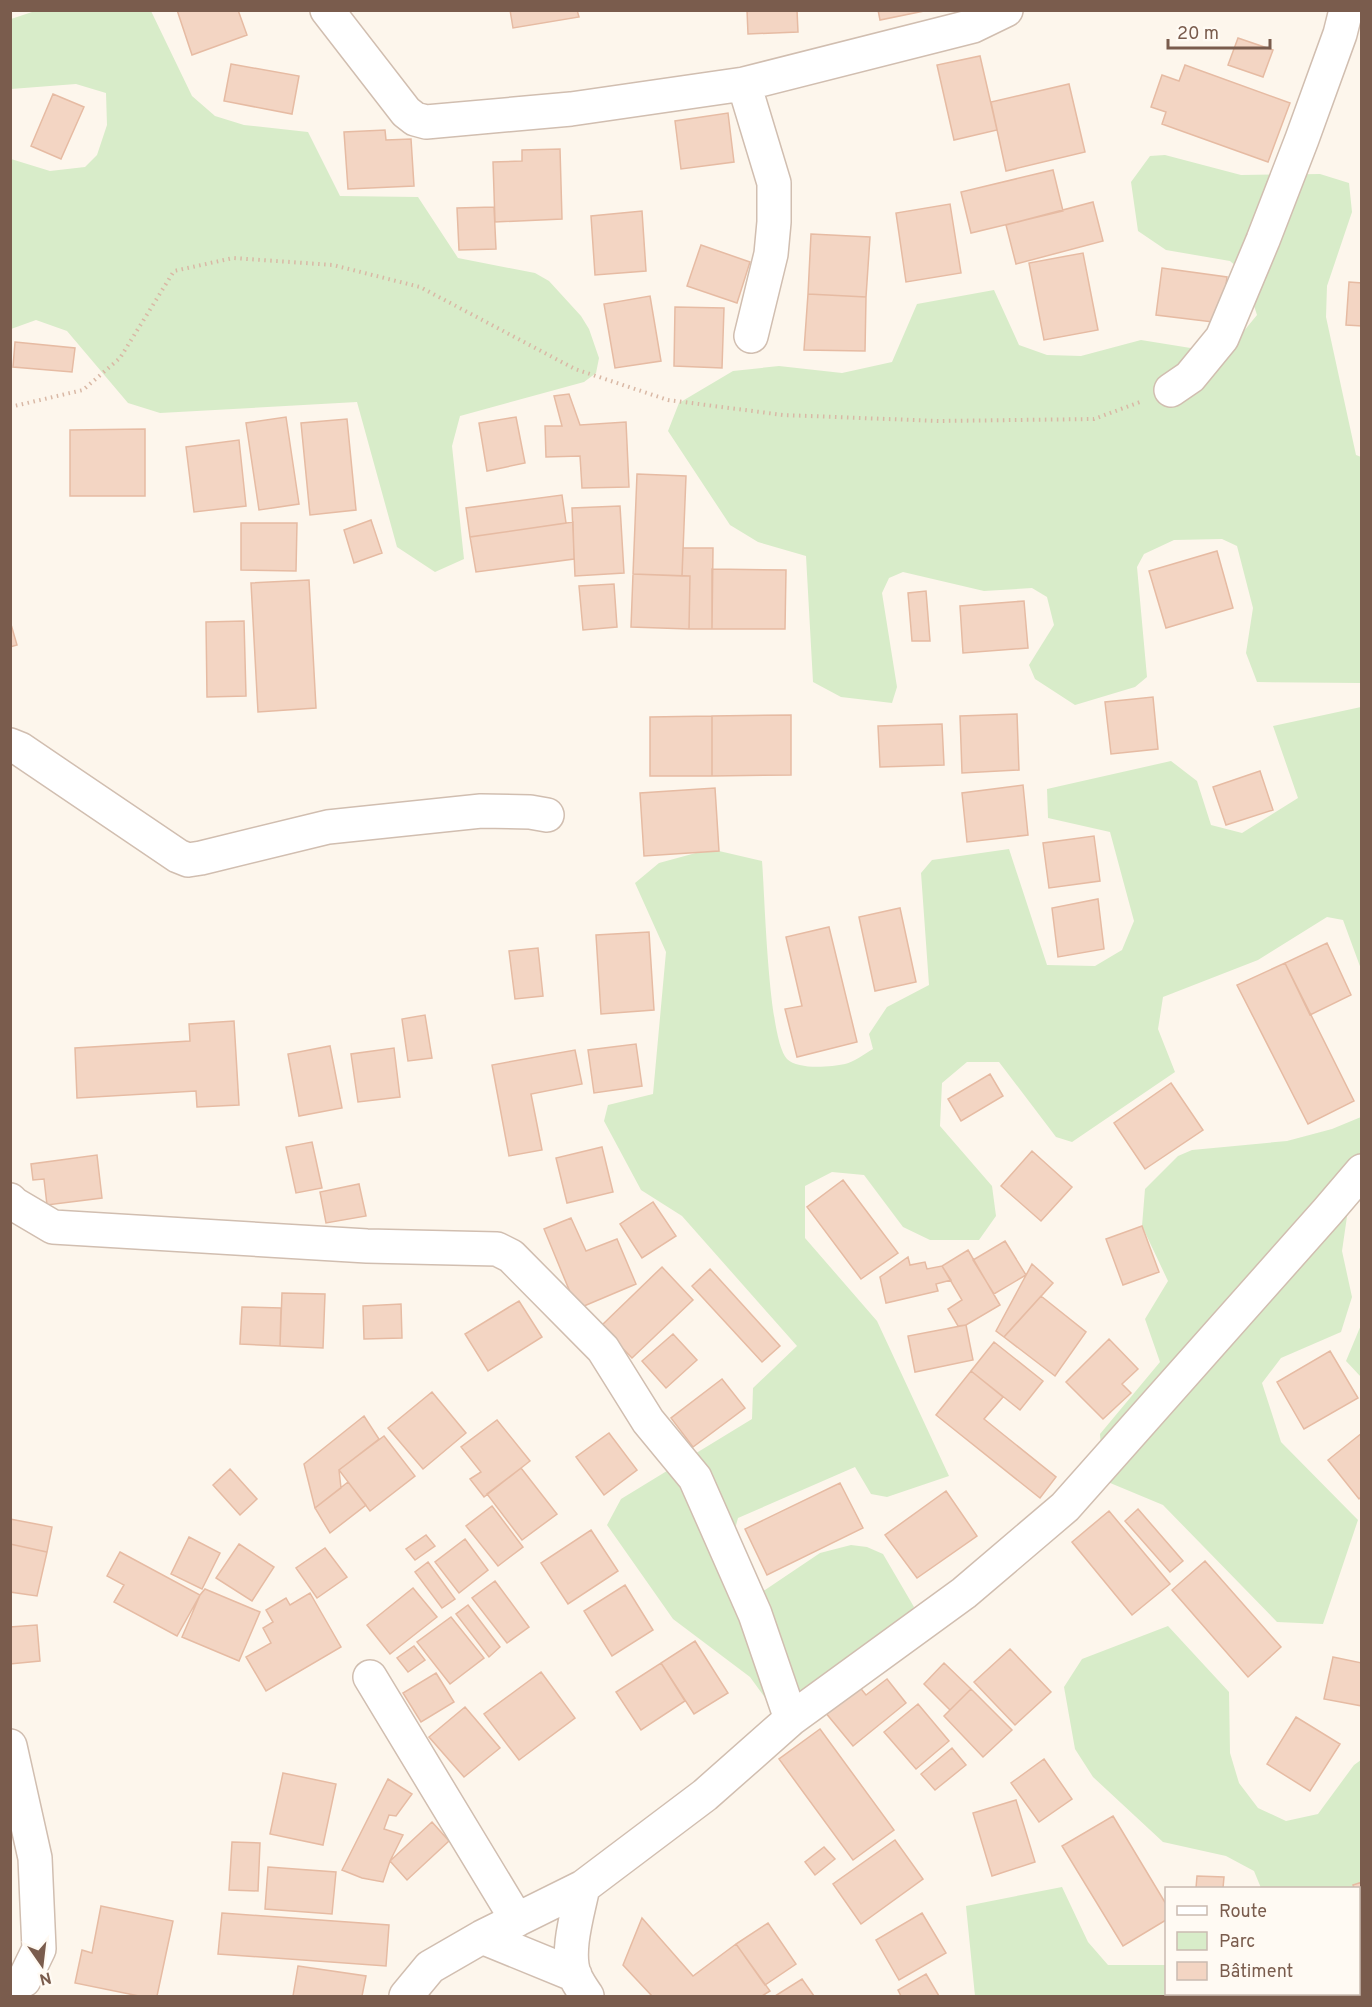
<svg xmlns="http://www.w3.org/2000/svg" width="1372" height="2007" font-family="Overpass,sans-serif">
	<rect width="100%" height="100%" fill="#fdf6ec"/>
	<!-- green -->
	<path fill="#d8ecc9" d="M38,10L151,11L192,96L215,116L244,125L308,132L340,196L418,197L458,258L535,273L549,281L581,316L589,329L599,358L596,373L584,382L460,416L452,446L464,559L435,572L397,547L357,402L160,413L128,403L67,331L36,320L11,329V159L50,171L85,167L97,155L107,125L106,93L76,84L11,89V19Z
		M1165,155L1241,175L1320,174L1349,183L1352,212L1327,286L1326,317L1356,455L1361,457V683L1257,682L1246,653L1253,608L1237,546L1222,539L1174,540L1144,554L1137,567L1147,677L1135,687L1075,705L1035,679L1029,665L1054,625L1047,597L1032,588L984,591L903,572L889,578L882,593L897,687L892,703L841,697L813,682L806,556L758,542L730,525L668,431L679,403L733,371L779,366L842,373L892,362L917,304L994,290L1019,345L1047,355L1081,356L1141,340L1203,350L1234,343L1257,315L1243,272L1230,261L1166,250L1138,231L1131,182L1150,156Z
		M1361,707V969L1343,920L1327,917L1258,960L1163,997L1158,1029L1175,1072L1072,1142L1056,1137L999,1062H967L942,1083L940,1126L992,1186L996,1216L979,1240H930L903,1227L864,1175L832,1172L805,1186V1238L877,1321L949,1476L887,1497L871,1494L855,1467L738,1518L730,1547L750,1588L765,1590L820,1553L851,1545L867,1547L883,1554L914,1607L886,1642L818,1688L769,1703L750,1677L673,1619L607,1525L621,1499L752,1419L753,1388L797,1346L682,1216L641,1190L604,1121L608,1105L653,1094L666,952L635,883L659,863L703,851H719L762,861C765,895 768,1039 787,1059C798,1070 830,1067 845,1064C854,1062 864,1054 873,1049L869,1034L887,1007L929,985L921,873L932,860L1009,849L1047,965L1095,966L1122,950L1134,921L1110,832L1048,818L1047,789L1171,761L1197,781L1211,825L1242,833L1298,798L1273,726Z
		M1361,1117V1174L1351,1189L1342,1251L1352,1297L1341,1332L1281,1358L1262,1383L1281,1442L1358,1520L1323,1624L1277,1622L1163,1505L1103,1480L1100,1434L1160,1362L1145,1319L1168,1281L1142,1226L1145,1189L1178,1156L1192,1150L1287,1141L1332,1129Z
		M1361,1325V1377L1346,1361Z
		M1168,1626L1229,1692L1230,1753L1239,1783L1258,1808L1286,1821L1318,1814L1354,1765L1361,1760V1996H975L966,1906L1062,1887L1088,1942L1108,1965H1166V1994H1358V1888H1261L1254,1871L1226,1856L1163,1842L1093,1777L1075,1749L1064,1687L1082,1659Z"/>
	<!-- building -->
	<path fill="#f3d5c3" stroke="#e6bba3" stroke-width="1.5" d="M177,10H238L247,35L192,55Z
		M510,10H577L579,17L513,28Z
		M747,10H797L798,32L748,34Z
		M878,10H929L880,20Z
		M1238,38L1273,50L1263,77L1228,65Z
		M980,56L997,130L954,140L937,65Z
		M231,64L299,76L292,114L224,101Z
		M1185,65L1290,103L1268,162L1162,124L1166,112L1151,107L1162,75L1179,81Z
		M1069,84L1085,152L1006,171L991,102Z
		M53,94L84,107L61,159L31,146Z
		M728,113L734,162L681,169L675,121Z
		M385,130L386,140L411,139L414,186L348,189L344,132Z
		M560,149L562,219L495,222L493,162L522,161V150Z
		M1053,170L1063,211L971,233L961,192Z
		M1093,202L1103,241L1016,264L1006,225Z
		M950,204L961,273L906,282L896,213Z
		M494,207L496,249L459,250L457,208Z
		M642,211L646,271L595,275L591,216Z
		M811,234L870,237L866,297L808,294Z
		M701,245L750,262L737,303L687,286Z
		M1083,253L1098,330L1044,340L1029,263Z
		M1162,268L1227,277L1221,323L1156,315Z
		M1349,282L1362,283V326L1346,325Z
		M808,294L866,297L865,351L804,350Z
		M650,296L661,361L615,368L604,304Z
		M675,307L724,308L722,368L674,366Z
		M15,342L75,348L72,372L13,367Z
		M569,394L580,425L626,422L629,487L582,488L580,456L546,457L545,426H562L554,396Z
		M286,417L299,504L259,510L246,423Z
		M516,417L525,463L487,471L479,423Z
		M347,419L356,510L310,515L301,423Z
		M145,429V496H70V430Z
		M239,440L246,506L194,512L186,447Z
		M637,474L686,476L682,576L633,574Z
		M562,495L566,523L470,537L466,508Z
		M620,506L624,573L575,576L572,508Z
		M371,520L382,553L354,563L344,530Z
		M573,522L574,559L476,572L470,537Z
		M241,523H297L296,571L241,570Z
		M683,548H713L712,629H689L690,576H682Z
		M1217,551L1233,608L1166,628L1149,571Z
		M712,569L786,570L785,629H712Z
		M633,574L690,576L689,629L631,627Z
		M309,580L316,708L258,712L251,583Z
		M614,584L617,627L583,630L579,586Z
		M926,591L930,641H912L908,593Z
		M1024,601L1028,648L963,653L960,606Z
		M10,621L17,645L10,647Z
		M244,621L246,696L207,697L206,622Z
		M1153,697L1158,749L1111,754L1105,702Z
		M1017,714L1019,770L962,773L960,716Z
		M791,715V775L712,776V716Z
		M712,716V776H650V717Z
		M942,724L944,765L880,767L878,726Z
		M1260,771L1273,810L1226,825L1213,787Z
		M1023,785L1028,835L967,842L962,793Z
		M715,788L719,851L644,856L640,793Z
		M1094,836L1100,881L1049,888L1043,843Z
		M1098,899L1104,949L1058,957L1052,908Z
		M900,908L916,982L875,991L859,917Z
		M829,927L857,1042L797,1057L785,1009L802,1006L786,937Z
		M649,932L654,1010L601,1014L596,935Z
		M1327,943L1351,995L1310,1015L1285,963Z
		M538,948L543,996L515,999L509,951Z
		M1285,963L1354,1101L1308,1124L1237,985Z
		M425,1015L432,1058L408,1061L402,1019Z
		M234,1021L239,1105L197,1107L196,1091L77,1098L75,1048L190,1041L189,1024Z
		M636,1044L642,1086L594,1093L588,1050Z
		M330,1046L342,1108L299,1116L288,1054Z
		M394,1048L400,1097L358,1102L351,1054Z
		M575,1050L582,1084L531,1094L542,1150L509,1156L492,1065Z
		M990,1074L1003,1096L961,1121L948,1099Z
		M1171,1083L1203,1130L1145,1169L1114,1123Z
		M312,1142L322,1188L296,1193L286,1147Z
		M602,1147L613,1192L567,1203L556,1158Z
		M1032,1151L1072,1187L1041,1221L1001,1186Z
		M97,1155L102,1198L47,1205L44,1179L33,1180L31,1164Z
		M843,1180L898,1253L861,1279L807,1207Z
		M359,1184L366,1216L326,1223L320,1192Z
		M653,1202L676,1236L642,1258L620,1224Z
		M571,1218L586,1251L617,1239L636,1284L577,1309L544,1229Z
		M1142,1226L1159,1272L1123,1285L1106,1239Z
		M1005,1241L1026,1275L994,1294L973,1260Z
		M968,1250L1000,1305L966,1325L958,1326L948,1309L962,1300L942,1266Z
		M908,1257L910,1265L925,1262L927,1269L942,1266L951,1280L936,1284L938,1291L886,1303L880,1277Z
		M1032,1264L1053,1283L1004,1337L996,1331Z
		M662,1267L693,1300L632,1358L601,1326Z
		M710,1269L780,1346L762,1362L692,1286Z
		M282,1293L325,1294L323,1348L280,1346Z
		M1041,1296L1086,1332L1055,1376L1004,1337Z
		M519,1301L542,1337L488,1371L465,1334Z
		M401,1304L402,1338L364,1339L363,1306Z
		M242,1307L281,1308L280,1346L240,1344Z
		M966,1325L973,1360L915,1372L908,1336Z
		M673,1334L697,1360L666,1388L642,1361Z
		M1109,1339L1138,1369L1122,1384L1131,1393L1103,1419L1066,1382Z
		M994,1342L1043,1381L1020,1410L971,1371Z
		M1330,1351L1358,1398L1304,1429L1277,1382Z
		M971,1371L1003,1397L984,1419L1056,1477L1040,1498L936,1415Z
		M722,1379L745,1408L693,1447L671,1418Z
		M432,1392L466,1433L423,1469L388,1428Z
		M364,1416L379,1439L339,1470L341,1488L315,1508L304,1464Z
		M497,1420L530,1461L484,1497L470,1479L481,1472L461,1447Z
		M609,1433L637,1470L604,1495L576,1457Z
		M1362,1433V1496L1359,1499L1328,1460Z
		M384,1436L415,1476L370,1511L339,1470Z
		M521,1468L557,1514L522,1540L487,1494Z
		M230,1469L257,1499L240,1515L213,1485Z
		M348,1482L366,1505L330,1533L315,1508Z
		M840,1483L863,1528L767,1575L745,1529Z
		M946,1491L977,1536L917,1578L885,1535Z
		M492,1506L523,1547L498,1566L466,1526Z
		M1138,1509L1183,1561L1170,1572L1125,1521Z
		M1109,1511L1170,1584L1132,1615L1072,1542Z
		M10,1519L52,1527L47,1552L10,1544Z
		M591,1530L618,1571L568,1604L541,1563Z
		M426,1535L435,1546L415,1560L406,1549Z
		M189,1537L220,1553L202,1589L171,1574Z
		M465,1539L488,1570L459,1593L435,1562Z
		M10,1544L47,1552L37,1596L10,1592Z
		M239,1544L274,1567L252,1601L216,1578Z
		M325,1548L347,1577L317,1598L296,1568Z
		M120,1552L200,1595L177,1636L114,1602L124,1585L107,1576Z
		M1205,1561L1281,1647L1248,1677L1172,1590Z
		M428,1562L455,1599L442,1608L415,1572Z
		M495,1581L529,1627L507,1643L472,1598Z
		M625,1585L653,1630L612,1656L584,1611Z
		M413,1588L437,1617L390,1654L367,1625Z
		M205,1589L260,1612L239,1661L182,1637L200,1595Z
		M310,1593L341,1647L266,1691L246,1657L271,1643L263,1628L273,1622L266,1610L286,1598L290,1605Z
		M468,1605L500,1647L489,1657L456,1614Z
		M451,1617L484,1658L450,1684L417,1642Z
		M37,1625L40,1661L10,1664V1627Z
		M695,1641L728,1693L694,1714L661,1663Z
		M414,1646L425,1660L408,1672L397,1658Z
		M1010,1649L1051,1692L1015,1725L974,1682Z
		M1333,1657L1362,1663V1706L1324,1699Z
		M661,1663L685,1701L641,1730L616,1692Z
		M944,1663L971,1689L950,1710L924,1684Z
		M541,1672L575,1718L519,1760L484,1714Z
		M436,1673L454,1702L421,1722L403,1693Z
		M887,1679L906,1703L853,1746L825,1712L858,1685L866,1695Z
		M971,1689L1012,1730L983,1757L944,1716Z
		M918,1704L949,1741L916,1769L884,1732Z
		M465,1707L500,1748L464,1777L429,1737Z
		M1296,1717L1340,1744L1310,1791L1267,1764Z
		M820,1729L894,1830L853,1860L779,1759Z
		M952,1748L966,1765L935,1790L921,1774Z
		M1044,1759L1072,1799L1039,1822L1011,1783Z
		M283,1773L336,1784L323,1845L270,1834Z
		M388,1779L412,1794L396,1816L389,1815L384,1829L403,1835L390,1861L383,1882L362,1878L342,1870Z
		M1016,1800L1035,1862L992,1876L973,1813Z
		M1113,1816L1166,1904V1920L1123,1946L1062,1846Z
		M432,1822L449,1841L407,1880L390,1861Z
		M895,1840L923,1879L861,1924L833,1884Z
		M232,1842L260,1843L258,1891L229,1890Z
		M824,1847L835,1859L815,1875L805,1862Z
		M268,1867L336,1872L332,1914L265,1909Z
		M1197,1876L1224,1877L1223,1888H1196Z
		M1362,1882V1906L1358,1899V1888H1354L1353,1885Z
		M101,1906L173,1921L157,1996H139L75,1983L82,1950L92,1953Z
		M222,1913L389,1925L386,1966L218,1954Z
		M922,1913L946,1953L899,1980L876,1940Z
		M642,1918L693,1976L736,1944L770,1991L762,1996H652L623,1965Z
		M768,1923L796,1964L765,1985L736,1944Z
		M298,1966L366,1976L362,1996H293Z
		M926,1974L939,1996H901L898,1990Z
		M802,1979L814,1996H775Z"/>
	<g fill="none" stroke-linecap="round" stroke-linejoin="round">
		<!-- minor casing -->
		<g stroke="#d1beb0" stroke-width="36">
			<path id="minor" d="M327,10L406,112L415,119L426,122L571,109L744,84L973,26L1006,10
				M744,84L774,183V222L771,254L751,336
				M1171,390L1190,377L1222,338L1263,240L1302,139L1340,34L1346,10
				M10,745L20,749L178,856L188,860L201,858L328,827L481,811L530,812L547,815
				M10,1200L14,1204L53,1227L367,1246L497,1249L511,1256L603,1349L648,1421L695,1478L755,1614L791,1719
				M370,1677L517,1920
				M10,1746L35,1858L39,1949L24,1980L10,1987
				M583,1887C578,1912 565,1953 575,1976C578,1983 583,1990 587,1996
				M482,1937L575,1975
				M406,1996L430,1967L482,1937L583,1887L705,1795L791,1719L964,1593L1065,1507L1327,1212L1362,1171"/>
		</g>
		<!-- path -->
		<path stroke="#d9b8a5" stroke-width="4" stroke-dasharray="1.5 4.5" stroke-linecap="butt" d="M10,407L83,390L120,358L174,271L233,258L333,265L420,287L575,369L668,400L783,415L939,421L1094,419L1140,402"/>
		<!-- minor -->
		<use href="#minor" stroke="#fff" stroke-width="33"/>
	</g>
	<!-- border -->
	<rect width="1372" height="2007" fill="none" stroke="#7a5c4d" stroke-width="24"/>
	<!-- legend -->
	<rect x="1165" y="1887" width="195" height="108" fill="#fffaf3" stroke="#cabbb1" stroke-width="1.5"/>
	<rect x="1177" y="1906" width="30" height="9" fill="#ffffff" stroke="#cabbb1" stroke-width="1.5"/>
	<text x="1219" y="1917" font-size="18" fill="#7a5c4d">Route</text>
	<rect x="1177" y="1932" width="30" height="18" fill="#d8ecc9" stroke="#cabbb1" stroke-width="1.5"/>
	<text x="1219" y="1947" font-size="18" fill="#7a5c4d">Parc</text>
	<rect x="1177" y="1962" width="30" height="18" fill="#f3d5c3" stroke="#cabbb1" stroke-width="1.5"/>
	<text x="1219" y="1977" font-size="18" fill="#7a5c4d">Bâtiment</text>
	<!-- north arrow -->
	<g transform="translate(42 1965) rotate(166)" stroke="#fffaf3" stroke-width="4.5" paint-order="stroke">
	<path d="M0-4.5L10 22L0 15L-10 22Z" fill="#7a5c4d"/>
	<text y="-9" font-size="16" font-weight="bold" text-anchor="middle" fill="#7a5c4d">N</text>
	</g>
	<!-- scale -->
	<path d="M1168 39v9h102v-9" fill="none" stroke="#7a5c4d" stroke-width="3"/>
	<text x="1177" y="39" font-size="18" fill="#7a5c4d" stroke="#fffaf3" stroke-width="4.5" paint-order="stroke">20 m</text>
</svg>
